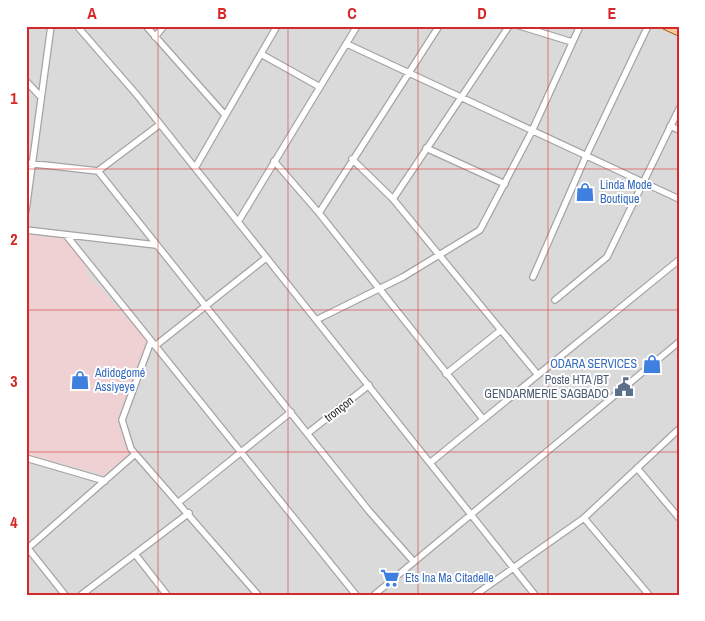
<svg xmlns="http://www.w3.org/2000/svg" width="705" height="621" font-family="'Archivo Narrow',sans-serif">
	<rect width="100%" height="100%" fill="#eee9e3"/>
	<!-- residential -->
	<path fill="#dbdada" d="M26,26H679V595H26Z"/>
	<!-- commercial -->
	<path fill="#f0d1d3" d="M26,232L65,236L87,268V274L148,341L120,419L131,454L104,475L26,454Z"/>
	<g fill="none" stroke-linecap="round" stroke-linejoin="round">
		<!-- minor casing -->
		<g stroke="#a4a4a4" stroke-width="8">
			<path id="minor" d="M77,26L137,95L535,595
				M146,26L225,115
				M520,26L572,42
				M155,37L164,26
				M347,44L679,199
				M261,54L320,87
				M26,81L40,96
				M670,126L679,130
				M426,148L505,184
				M352,159L393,199L538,375
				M274,161L319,213L483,419
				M26,163L98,171L159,125
				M195,168L277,26
				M98,171L369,511L414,562
				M393,199L509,26
				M26,210L51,26
				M319,213L439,26
				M238,222L357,26
				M26,230L156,245
				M66,235L356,595
				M533,277L586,156L648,26
				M555,300L607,257L679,109
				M316,320L403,277L480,230L532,131L580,26
				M151,341L122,420L131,449L258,595
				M155,346L266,258
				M446,374L501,330
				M308,433L369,385
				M26,458L105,481
				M431,462L679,260
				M637,468L679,518
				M179,502L291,412
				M584,518L649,595
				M26,546L65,595
				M28,548L134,455
				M135,554L167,595
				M81,595L189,513
				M374,595L679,342
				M475,595L584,518L679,429"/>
		</g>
		<!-- major casing -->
		<g stroke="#965400" stroke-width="9">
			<path id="major" d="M666,26L679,32"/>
		</g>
		<!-- minor -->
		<use href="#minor" stroke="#fff" stroke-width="5.5"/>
		<!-- major -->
		<use href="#major" stroke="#fcc79a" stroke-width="7"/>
	</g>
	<!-- grid -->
	<path fill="none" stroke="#d62828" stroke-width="1" stroke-opacity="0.55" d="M158,26V595M288,26V595M418,26V595M548,26V595M26,169H679M26,310H679M26,452H679"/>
	<!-- icons -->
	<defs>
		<g id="shop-bare" transform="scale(1.5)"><path d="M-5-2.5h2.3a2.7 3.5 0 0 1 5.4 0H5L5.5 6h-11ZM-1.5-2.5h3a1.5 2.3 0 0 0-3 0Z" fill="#3f7fe0" stroke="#fff" stroke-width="2.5" paint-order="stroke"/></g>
		<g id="civic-bare" transform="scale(1.5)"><path d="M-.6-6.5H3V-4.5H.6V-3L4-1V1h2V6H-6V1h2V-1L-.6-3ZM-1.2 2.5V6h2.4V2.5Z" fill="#5c6f8a" stroke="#fff" stroke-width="2.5" paint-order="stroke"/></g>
		<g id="supermarket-bare" transform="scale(1.5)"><path d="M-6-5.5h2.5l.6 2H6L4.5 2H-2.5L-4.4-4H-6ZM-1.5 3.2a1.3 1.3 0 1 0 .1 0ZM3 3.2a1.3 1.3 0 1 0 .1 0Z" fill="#3f7fe0" stroke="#fff" stroke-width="2.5" paint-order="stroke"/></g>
	</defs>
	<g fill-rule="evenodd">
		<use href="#shop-bare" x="585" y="192"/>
		<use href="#shop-bare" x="652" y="364"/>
		<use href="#shop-bare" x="80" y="380"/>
		<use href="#civic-bare" x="624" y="387"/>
		<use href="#supermarket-bare" x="390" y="578"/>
	</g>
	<g text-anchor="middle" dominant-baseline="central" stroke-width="4" stroke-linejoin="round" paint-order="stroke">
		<!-- shop labels -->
		<g font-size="12" fill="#366cbe" stroke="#fff" text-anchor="start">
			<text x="600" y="185">Linda Mode<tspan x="600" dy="14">Boutique</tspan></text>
			<text x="637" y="364" text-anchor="end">ODARA SERVICES</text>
			<text x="95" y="373">Adidogomé<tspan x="95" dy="14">Assiyeye</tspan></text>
			<text x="405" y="578">Ets Ina Ma Citadelle</text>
		</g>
		<!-- service labels -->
		<g font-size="12" fill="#4e5e75" stroke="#fff" text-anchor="end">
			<text x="609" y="380">Poste HTA /BT<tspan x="609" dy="14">GENDARMERIE SAGBADO</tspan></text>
		</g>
		<!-- street labels -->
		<g font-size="12" fill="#1d1d1d" stroke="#fff">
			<text transform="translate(339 409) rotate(-38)">tronçon</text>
		</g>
	</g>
	<!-- border -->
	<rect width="705" height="621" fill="none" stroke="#ffffff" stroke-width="55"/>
	<rect x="28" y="28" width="650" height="566" fill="none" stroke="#d62828" stroke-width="2"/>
	<g font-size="16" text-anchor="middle" font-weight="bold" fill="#d62828">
		<text x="92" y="19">A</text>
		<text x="222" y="19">B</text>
		<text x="352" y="19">C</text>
		<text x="482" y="19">D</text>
		<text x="612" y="19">E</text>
		<text x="14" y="104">1</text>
		<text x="14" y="245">2</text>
		<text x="14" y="387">3</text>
		<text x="14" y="528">4</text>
	</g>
</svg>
